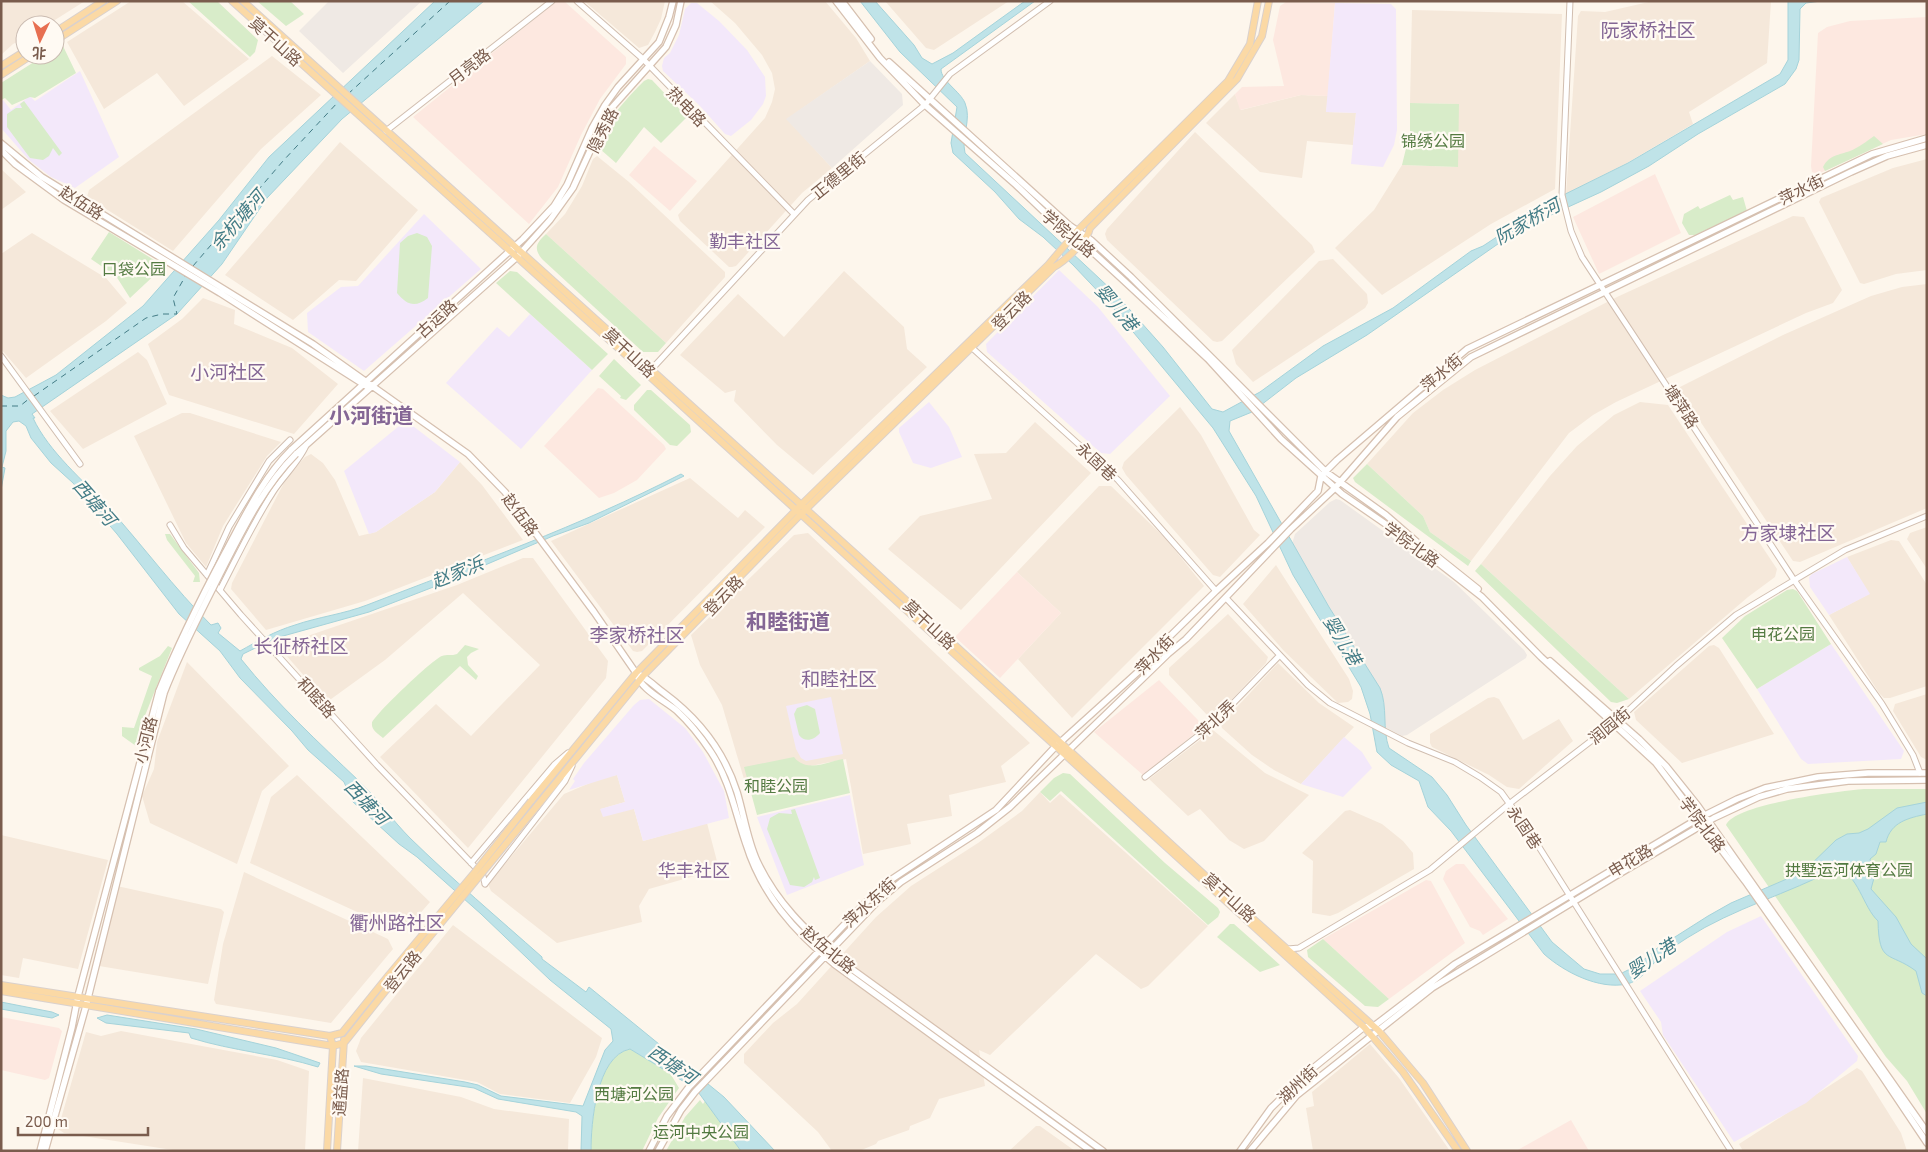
<svg xmlns="http://www.w3.org/2000/svg" width="1928" height="1152" font-family="'Exo 2','Noto Sans SC',sans-serif">
	<rect width="100%" height="100%" fill="#fdf6ec"/>
	<!-- residential -->
	<path fill="#f5e8da" d="M1,1H85L47,25H25V38L13,44L1,55Z
		M131,1H182L249,59L184,106L157,73L104,109L67,42Z
		M584,1H665L661,19L655,32L648,45L639,48Z
		M710,1H825L856,38L870,61L787,119L832,168L802,193L736,266L732,267H729L680,221L678,215L765,118L772,102L775,89L772,73L762,55L735,23Z
		M885,1H1009L934,50L926,48Z
		M1653,1H1771L1767,63L1689,112L1693,124L1627,163L1566,194L1578,16L1581,11L1605,12Z
		M1412,10L1562,14L1555,189L1491,224L1382,295L1335,248L1374,210L1402,165L1458,167V104L1410,103Z
		M272,56L321,95L261,149L173,251L87,197L89,190Z
		M1235,94L1241,110L1301,95L1328,96L1326,112L1356,113L1353,145L1307,141L1302,178L1260,172L1206,123Z
		M1195,132L1312,245L1315,252L1222,341L1217,342L1213,341L1107,240L1105,234L1107,229Z
		M340,142L418,210L356,281L339,280L293,320L225,275Z
		M597,156L629,182L725,272V277L666,343L546,234L565,214L582,186L593,159Z
		M1927,159V270L1896,274L1864,284L1860,283L1819,202L1821,198L1893,168Z
		M1,169L26,192L1,210Z
		M1793,216L1804,217L1842,290L1833,303L1806,313L1616,402L1593,415L1569,433L1471,561L1430,532L1423,516L1367,464L1413,413L1443,390L1475,370L1617,297Z
		M32,233L106,278L127,303L106,321L26,378L1,349V254Z
		M1333,259L1367,294L1368,303L1365,308L1253,382L1236,364L1232,350L1319,261Z
		M844,271L904,327L907,349L927,367L813,475L777,445L734,401L736,390L725,393L680,355L738,294L784,337Z
		M1927,284V508L1800,562L1793,561L1680,391V387L1783,335L1871,296L1902,287Z
		M203,298L235,310L234,324L292,348L338,384L294,434L169,395L148,344L182,319Z
		M138,352L147,360L167,404L83,449L50,411Z
		M1640,402L1668,405L1777,569L1775,577L1748,597L1629,699L1481,564L1550,476L1577,446L1614,415Z
		M1180,407L1201,435L1254,530L1260,535L1220,577L1213,575L1126,475L1122,468L1124,462Z
		M182,413H190L281,442L267,456L223,526L206,567L186,543L134,436Z
		M1035,422L1091,473L961,610L888,549L920,516L992,499L974,454L1006,453Z
		M311,454L323,463L335,480L359,536L376,532L435,492L460,462L482,485L523,540L365,601L266,630L231,589L232,583L287,477L305,457Z
		M690,478L738,518L745,510L765,527L642,651L637,652L633,651L551,541Z
		M1099,486H1111L1166,539L1204,586L1072,718L1018,659L1061,613L1017,572Z
		M1927,527V569L1907,539L1910,533Z
		M808,533L1030,743L1001,766L1006,782L949,795L952,816L907,824L911,844L863,854L846,759L744,779L722,705L700,665L691,635L794,535Z
		M1891,540L1899,541L1927,585V686L1890,698H1884L1879,693L1829,615L1869,594L1847,557Z
		M523,558H533L608,661L606,678L468,848L380,757L436,704L471,736L540,665L463,593L385,660L327,702L278,646L457,585Z
		M1276,565L1349,679L1353,691L1352,699L1348,702L1338,703L1284,651L1243,604Z
		M1228,614L1268,657L1266,663L1215,717L1210,718L1169,675V668Z
		M1714,645L1719,648L1774,734L1682,763L1636,720L1634,712L1709,646Z
		M187,662L289,766L262,791L237,864L150,823L142,796L154,769L157,742Z
		M1278,663L1319,703L1354,727L1301,784L1274,770L1252,755L1222,728L1221,724Z
		M1927,694V760L1921,757L1893,711L1895,704Z
		M1494,697L1499,699L1523,740L1559,719L1573,741L1519,789L1507,787L1489,775L1432,747L1430,743V734L1488,698Z
		M1213,730L1265,773L1309,795L1264,841L1244,849L1229,840L1200,809L1188,816L1149,779Z
		M297,775L430,902L403,933L250,863L271,797Z
		M617,775L625,802L601,809H634L643,841L707,823L719,869L649,889L639,906L642,922L557,943L491,891L488,884L564,794L604,777Z
		M1040,792L1050,803L1060,794L1208,926L1148,986L1141,989L1096,954L990,1055L979,1050L985,1086L939,1099L930,1118L910,1126L909,1130L878,1141L876,1144L859,1151H832L818,1132L744,1063V1054L773,1023L797,1004L876,917L911,886L978,843L1022,811Z
		M1350,810L1382,824L1403,841L1413,853L1414,869L1338,913L1330,916L1312,913L1313,861L1302,853L1345,811Z
		M1,835L108,860L78,969L23,958L19,978L1,975Z
		M244,872L388,939L393,949L331,1023L216,1004L214,1000L223,944Z
		M117,886L221,909L224,912L208,984L99,966Z
		M453,925L602,1038L596,1057L570,1103L500,1094L477,1082L361,1062L356,1051L361,1038Z
		M121,1031L277,1060L309,1071L305,1151H179L64,1133L58,1129L86,1032L101,1036Z
		M1370,1044L1399,1078L1450,1151H1313L1306,1108L1314,1106L1312,1092Z
		M1857,1068L1862,1071L1901,1133L1907,1151H1743L1739,1144Z
		M363,1078L461,1097L494,1109L569,1119L568,1151H358Z
		M1036,1126H1040L1075,1151H1009Z"/>
	<!-- commercial -->
	<path fill="#fde8e0" d="M557,1H564L626,57V64L600,99L581,135L558,187L529,224L413,117Z
		M1286,2L1335,3L1328,96L1301,95L1240,110L1235,94L1242,87L1284,86L1273,40L1280,6Z
		M1927,17V134L1891,140L1818,174L1812,172L1811,166L1818,33L1827,27L1850,21Z
		M654,146L697,181L670,211L629,175Z
		M1655,174L1681,233L1599,274L1573,217Z
		M598,388L603,389L664,445L666,449L637,480L614,493L599,498L544,446Z
		M1017,572L1061,613L1000,678L955,637Z
		M1159,680L1198,720L1200,727L1194,734L1143,775L1094,732Z
		M1456,864H1464L1508,919L1483,935L1480,931L1470,927L1443,879L1446,871Z
		M1426,880L1431,881L1465,943L1389,999L1323,939Z
		M1,1017L59,1028L62,1031L49,1078L45,1080L1,1070Z
		M1571,1120L1589,1151H1516Z"/>
	<!-- industrial -->
	<path fill="#efe9e4" d="M329,1H422L343,73L299,31Z
		M870,61L902,94L903,105L832,168L786,119Z
		M1336,499L1340,500L1454,582L1524,650L1527,655L1526,658L1407,735L1402,736L1381,725L1291,547L1295,534L1330,502Z"/>
	<!-- education -->
	<path fill="#f3e8fa" d="M691,3H697L719,21L747,50L765,77L766,96L763,104L751,120L731,136L725,134L700,106L663,71L662,66L664,58L670,53L679,35L685,9Z
		M1335,3L1391,4L1396,9L1397,130L1394,145L1383,167L1351,164L1356,113L1326,112Z
		M80,71L119,157L75,188L51,177L29,160L1,128V101L3,100L11,110L30,96L35,101Z
		M424,214L481,269L364,371L308,332L307,313L341,287L358,286Z
		M1059,270L1098,307L1170,396L1110,454L1101,453L987,352L986,344Z
		M530,314L592,370L521,449L446,383L497,327L509,337Z
		M929,402L949,427L962,457L931,468L913,463L899,432V428Z
		M404,422L409,423L460,462L435,492L376,532L369,534L344,471Z
		M1847,557L1870,594L1829,615L1810,587L1809,577L1812,574Z
		M1831,644L1904,751L1901,759L1808,764L1801,759L1757,689Z
		M831,697L843,754L806,761L801,758L796,749L786,706Z
		M649,699L685,728L703,752L724,791L729,818L643,841L634,809L603,817L600,809L625,802L617,775L569,790L575,781L573,779L584,763L634,705L640,700Z
		M1344,737L1362,752L1372,768L1343,797L1301,784Z
		M850,795L864,865L787,895L757,817Z
		M1761,916L1858,1056L1857,1061L1806,1103L1734,1142L1663,1035L1661,1022L1640,991L1727,932Z"/>
	<!-- green -->
	<path fill="#d8ecc9" d="M188,1H217L258,40L255,52L250,57Z
		M257,1H290L304,14L286,26Z
		M62,44L76,73L35,98L30,97L12,105L5,98L1,100V83L45,55H55V48Z
		M648,79L652,80L687,117L661,143L644,127L616,163L600,149C597,129 630,95 644,81Z
		M24,101L62,153L59,156L53,148L49,156L43,160L30,158L7,127V114L16,108H22L20,104Z
		M1410,103L1459,104L1458,167L1402,165L1410,132Z
		M1874,136L1883,144L1825,171L1823,167C1829,155 1839,155 1850,151C1858,148 1867,141 1874,136Z
		M1730,195L1733,200L1743,197L1747,211L1695,235H1689L1682,223L1684,214L1698,206L1700,209Z
		M109,232L159,263L161,269L130,298L116,276L91,259Z
		M417,233L427,237L432,246L428,298C415,308 407,305 397,293L400,243L408,236Z
		M546,234L666,343L658,352H643L543,260C533,249 536,243 546,234Z
		M510,271L517,272L608,354L592,370L496,283Z
		M614,359L641,385L626,400L620,398L621,396L599,376Z
		M647,390H651L690,425L691,432L677,446L670,445L634,410V405Z
		M1367,464L1423,516L1430,532L1471,561L1468,566L1355,482L1353,478Z
		M165,534H170L199,573L200,582H193L195,576L167,540Z
		M1481,564L1629,699L1617,703L1611,702L1475,571Z
		M1793,589L1797,591L1831,644L1757,689L1722,638L1745,616L1787,590Z
		M465,645L479,649L471,653L467,657L468,665L478,676L476,680L460,666L383,738C378,734 371,730 372,723C373,716 434,658 442,656C446,654 452,656 457,654Z
		M168,646L172,648L140,728L139,743L136,746L122,736V727L134,728L152,676L139,670V668L160,656Z
		M807,705L815,709L820,733C814,740 805,743 799,735L794,714L797,708Z
		M794,757C806,773 827,762 843,759L850,793L757,815L744,767Z
		M1063,773L1070,774L1165,863L1218,908L1220,912L1218,917L1208,925L1061,791L1050,801L1040,792L1054,778Z
		M1864,789H1927V1114L1907,1081L1886,1057L1726,825C1735,804 1840,791 1864,789Z
		M795,809L820,878L815,880L814,877L812,882L804,887L790,885L767,829L770,818L779,813L792,814L791,810Z
		M1230,924H1234L1280,965L1260,972L1217,937Z
		M1323,939L1389,999L1378,1007L1365,1006L1308,957L1307,950Z
		M630,1049L670,1073L679,1088L658,1118L642,1151H591C591,1124 596,1056 630,1049Z
		M700,1100L703,1104L705,1101L741,1151H666L685,1117Z"/>
	<!-- water -->
	<path fill="#bfe3e8" stroke="#a5d3da" d="M435,1H484L342,119L267,198L222,264L177,314L32,414L35,418H33C49,452 83,480 109,508C143,546 174,588 211,625L218,623L221,628L218,633L240,651C258,641 275,631 295,625C318,617 344,614 367,605C473,564 580,526 681,474L684,476L589,523L553,536L436,586L369,612L276,638L243,654L241,659C277,704 318,742 359,781C378,799 392,820 410,838C452,879 498,918 542,957V959L586,992L589,987L724,1097L775,1151H741L696,1089L630,1049C596,1056 591,1124 591,1151H581L582,1116L576,1112L498,1099L474,1088L381,1074L354,1066H366L465,1082L478,1085L501,1096L583,1106L605,1050L613,1041L611,1029L550,980L481,914L417,857L399,844L352,801L344,782L308,750L292,731L240,678L220,651L179,614L117,534L73,483L51,463L31,438L26,426L19,421L13,422L6,431V451L2,467L5,468L1,490V395L8,398L15,397L56,375L143,306L219,220L269,157Z
		M860,1H875L914,45L922,58L932,64L953,53L1025,1H1035L941,69C941,81 960,91 965,103C972,120 961,136 965,153L1115,293L1163,347L1212,409L1223,412L1260,392L1323,346L1393,308L1471,251L1483,246L1527,217V213L1628,163L1780,74L1788,60V1H1821L1806,3L1800,9L1799,60L1796,69L1785,84L1698,134L1649,166L1601,192L1518,230L1367,335L1296,378L1252,412L1230,421L1229,431L1329,607L1380,688C1388,707 1382,729 1389,748L1432,777L1447,795L1466,825L1552,942L1584,969L1600,974H1620L1638,965L1656,949L1708,916L1731,903L1803,872L1836,840L1847,834L1859,833L1868,829L1897,808L1927,802V814C1908,818 1891,822 1886,842H1880L1876,854L1870,859L1874,878L1871,889L1896,917L1911,944L1927,959V996L1922,993L1916,971C1889,951 1879,965 1878,921C1863,907 1858,874 1837,868C1788,894 1734,908 1687,938C1676,945 1665,953 1656,961C1647,970 1640,981 1627,984C1599,990 1564,972 1544,954L1451,831L1428,807L1419,781L1391,765L1377,752L1370,714L1361,687L1293,575L1256,496L1213,428L1109,303L1073,265L1043,237L1019,219L995,192L953,153L951,143L957,107L900,52Z
		M1,1002L52,1012L59,1015L52,1018L1,1009Z
		M107,1015L196,1029L276,1048L320,1063L318,1067C276,1054 233,1051 191,1038L189,1033L106,1023L97,1018Z"/>
	<g fill="none" stroke-linecap="round" stroke-linejoin="round">
		<!-- ferry -->
		<path stroke="#437c86" stroke-width="1" stroke-dasharray="6 5" stroke-linecap="butt" d="M348,94L450,1
			M193,266L283,161L339,101
			M34,396L146,318L162,314H177L173,298L186,275
			M1,406H20L30,398"/>
		<!-- tertiary casing -->
		<g stroke="#d1beb0" stroke-width="7">
			<path id="tertiary" d="M577,1L643,59L794,214
				M1570,1L1562,195L1571,231L1582,257L1794,580L1882,704L1913,755L1920,773
				M386,131L552,1
				M970,346L1118,480L1216,591
				M1,356L80,464
				M649,372L808,200L925,105L950,74L1050,1
				M170,525L184,548L241,615L377,765L478,870L483,876L485,884
				M207,575L229,527L269,461L290,440
				M220,590C237,557 253,523 273,492C281,479 303,457 306,445
				M1226,598L1308,685L1330,703L1408,743L1455,762L1480,777L1501,792L1527,828L1731,1151
				M1145,777L1212,725L1279,656
				M471,863L554,765L568,753
				M485,884L565,781L572,766
				M1288,949L1299,948L1430,870L1509,804L1617,721L1676,666L1736,615L1845,550L1927,516"/>
		</g>
		<!-- secondary casing -->
		<g stroke="#d6c0b0" stroke-width="8">
			<path id="secondary" d="M836,1L880,58L925,105L1016,185L1063,230L1074,235L1122,279L1208,359L1281,439L1342,494L1413,543L1482,597L1541,657L1656,763L1745,881L1882,1076L1927,1143
				M842,1L871,39
				M889,62L1069,225L1091,240L1131,277L1326,472L1386,515L1417,542
				M1,143L42,177L313,344L468,454L505,492L594,612L636,673C641,690 664,700 677,711C690,723 701,737 711,752C730,781 735,812 746,844C762,895 794,931 834,964L1091,1151
				M1,150L15,164L64,200L220,293L366,386
				M291,450L523,239L554,206L567,185L592,128L605,105L618,87L659,42L669,17L673,1
				M296,454L517,257L550,220L573,188L608,112L666,47L676,25L681,1
				M1433,553L1478,589
				M1550,661L1639,739L1666,766L1698,806L1927,1132
				M640,675C649,680 656,687 664,693C699,719 724,751 737,792C744,815 747,839 757,861C777,903 805,929 838,959L1103,1151
				M40,1151L72,1027L78,996L159,691
				M45,1151L86,1006L164,693
				M649,1151L667,1116L689,1087L863,905L889,881L996,810L1055,747L1140,670L1160,646L1216,591L1268,543L1318,491L1321,476L1337,460L1467,349L1872,154L1927,138
				M658,1151L681,1110L695,1092L877,902L901,882L977,833L1010,807L1168,654L1186,639L1291,529L1335,488L1397,417L1471,357L1851,172L1887,156L1927,145
				M1240,1151L1271,1108L1307,1073L1364,1027L1374,1026L1455,964L1699,818L1737,799L1765,788L1818,777L1868,773H1927
				M1250,1151L1297,1095L1432,988L1614,877L1714,818L1759,797L1787,789L1848,781L1927,780"/>
		</g>
		<!-- primary casing -->
		<g stroke="#dad1cd" stroke-width="8">
			<path id="primary" d="M232,1L647,374L1364,1027L1403,1072L1458,1151
				M243,1L859,557L1222,891L1379,1031L1423,1083L1467,1151
				M55,32L103,1
				M55,41L117,1
				M1,66L25,51
				M1,75L32,55
				M531,801L636,673L801,505L1048,265L1078,230L1228,81L1250,44L1258,1
				M537,806L643,676L800,515L1054,267C1065,261 1088,240 1090,228L1237,79L1262,36L1269,1
				M1,985L330,1036L342,1033L388,976
				M1,991L333,1046L344,1043L395,979
				M327,1151L333,1046L330,1036
				M337,1151L344,1040"/>
		</g>
		<!-- tertiary -->
		<use href="#tertiary" stroke="#fff" stroke-width="5"/>
		<!-- secondary -->
		<use href="#secondary" stroke="#fff" stroke-width="5.5"/>
		<!-- primary -->
		<use href="#primary" stroke="#fbd9a5" stroke-width="6"/>
		<!-- secondary-bridge casing -->
		<g stroke="#d6c0b0" stroke-width="8" stroke-linecap="butt">
			<path id="secondary-bridge" d="M159,691C178,644 201,598 225,553C245,516 262,479 291,450
				M164,693C180,652 200,614 219,576C241,533 262,488 296,454"/>
		</g>
		<!-- primary-bridge casing -->
		<g stroke="#dad1cd" stroke-width="8" stroke-linecap="butt">
			<path id="primary-bridge" d="M388,976L475,872L531,801
				M395,979L537,806"/>
		</g>
		<!-- secondary-bridge -->
		<use href="#secondary-bridge" stroke="#fff" stroke-width="5.5"/>
		<!-- primary-bridge -->
		<use href="#primary-bridge" stroke="#fbd9a5" stroke-width="6"/>
	</g>
	<g text-anchor="middle" dominant-baseline="central" stroke-width="4.5" stroke-linejoin="round" paint-order="stroke">
		<!-- street labels -->
		<g font-size="16" fill="#7a5c4d" stroke="#fffaf3">
			<text transform="translate(276 41) rotate(42)">莫干山路</text>
			<text transform="translate(469 66) rotate(-38)">月亮路</text>
			<text transform="translate(687 106) rotate(46)">热电路</text>
			<text transform="translate(602 130) rotate(-63)">隐秀路</text>
			<text transform="translate(838 175) rotate(-39)">正德里街</text>
			<text transform="translate(1801 189) rotate(-26)">萍水街</text>
			<text transform="translate(82 202) rotate(32)">赵伍路</text>
			<text transform="translate(1069 233) rotate(40)">学院北路</text>
			<text transform="translate(1011 310) rotate(-45)">登云路</text>
			<text transform="translate(436 318) rotate(-42)">古运路</text>
			<text transform="translate(630 352) rotate(43)">莫干山路</text>
			<text transform="translate(1441 372) rotate(-40)">萍水街</text>
			<text transform="translate(1682 406) rotate(57)">塘萍路</text>
			<text transform="translate(1097 461) rotate(43)">永固巷</text>
			<text transform="translate(521 514) rotate(53)">赵伍路</text>
			<text transform="translate(1412 544) rotate(36)">学院北路</text>
			<text transform="translate(723 595) rotate(-46)">登云路</text>
			<text transform="translate(930 624) rotate(43)">莫干山路</text>
			<text transform="translate(1154 654) rotate(-47)">萍水街</text>
			<text transform="translate(317 697) rotate(48)">和睦路</text>
			<text transform="translate(1215 719) rotate(-43)">萍北弄</text>
			<text transform="translate(1609 725) rotate(-39)">润园街</text>
			<text transform="translate(145 740) rotate(-76)">小河路</text>
			<text transform="translate(1703 824) rotate(53)">学院北路</text>
			<text transform="translate(1525 827) rotate(56)">永固巷</text>
			<text transform="translate(1630 860) rotate(-31)">申花路</text>
			<text transform="translate(1230 897) rotate(42)">莫干山路</text>
			<text transform="translate(869 902) rotate(-42)">萍水东街</text>
			<text transform="translate(829 949) rotate(40)">赵伍北路</text>
			<text transform="translate(402 971) rotate(-51)">登云路</text>
			<text transform="translate(1297 1084) rotate(-43)">湖州街</text>
			<text transform="translate(340 1092) rotate(-86)">通益路</text>
		</g>
		<!-- park labels -->
		<g font-size="16" fill="#537a41" stroke="#fffaf3">
			<text x="1433" y="140">锦绣公园</text>
			<text x="134" y="268">口袋公园</text>
			<text x="1783" y="633">申花公园</text>
			<text x="776" y="785">和睦公园</text>
			<text x="1849" y="869">拱墅运河体育公园</text>
			<text x="634" y="1093">西塘河公园</text>
			<text x="701" y="1131">运河中央公园</text>
		</g>
		<!-- water labels -->
		<g font-size="18" font-style="italic" fill="#437c86" stroke="#fffaf3">
			<text transform="translate(237 220) rotate(-49)">余杭塘河</text>
			<text transform="translate(1527 221) rotate(-30)">阮家桥河</text>
			<text transform="translate(1117 307) rotate(50)">婴儿港</text>
			<text transform="translate(95 502) rotate(49)">西塘河</text>
			<text transform="translate(457 572) rotate(-22)">赵家浜</text>
			<text transform="translate(1343 640) rotate(59)">婴儿港</text>
			<text transform="translate(367 802) rotate(46)">西塘河</text>
			<text transform="translate(1651 958) rotate(-34)">婴儿港</text>
			<text transform="translate(673 1064) rotate(34)">西塘河</text>
		</g>
		<!-- neighbourhood labels -->
		<g font-size="18" fill="#846695" stroke="#fffaf3">
			<text x="745" y="241">勤丰社区</text>
			<text x="694" y="870">华丰社区</text>
		</g>
		<!-- quarter labels -->
		<g font-size="19" fill="#846695" stroke="#fffaf3">
			<text x="1648" y="29">阮家桥社区</text>
			<text x="228" y="371">小河社区</text>
			<text x="1788" y="532">方家埭社区</text>
			<text x="637" y="634">李家桥社区</text>
			<text x="301" y="645">长征桥社区</text>
			<text x="839" y="678">和睦社区</text>
			<text x="397" y="922">衢州路社区</text>
		</g>
		<!-- district labels -->
		<g font-size="21" font-weight="bold" fill="#846695" stroke="#fffaf3">
			<text x="371" y="414">小河街道</text>
			<text x="788" y="620">和睦街道</text>
		</g>
	</g>
	<!-- border -->
	<rect width="1928" height="1152" fill="none" stroke="#7a5c4d" stroke-width="5"/>
	<!-- north arrow -->
	<g transform="translate(40 40) rotate(184)"><circle r="24" fill="#fffaf3" stroke="#cabbb1"/>
	<path d="M0-4L9 19L0 12L-9 19Z" fill="#e76f51"/>
	<text y="-8" font-size="14" font-weight="bold" text-anchor="middle" fill="#7a5c4d">北</text>
	</g>
	<!-- scale -->
	<path d="M18 1127v8h130v-8" fill="none" stroke="#7a5c4d" stroke-width="2.5"/>
	<text x="25" y="1127" font-size="15" fill="#7a5c4d" stroke="#fffaf3" stroke-width="4" paint-order="stroke">200 m</text>
</svg>
